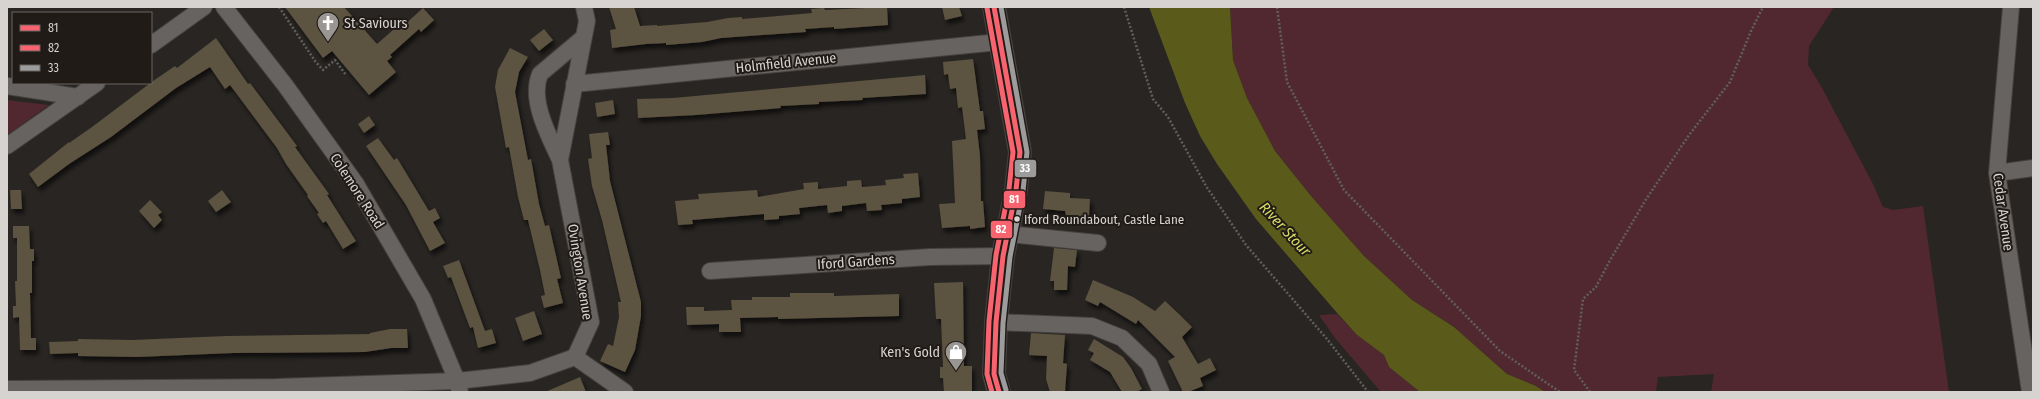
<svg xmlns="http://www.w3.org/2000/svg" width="2040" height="399" font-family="'Fira Sans Condensed',sans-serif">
	<defs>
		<filter id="shadow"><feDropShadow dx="2.5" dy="4.5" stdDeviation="2" flood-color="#0009"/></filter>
	</defs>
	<rect width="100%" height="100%" fill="#282522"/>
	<!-- green -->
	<path fill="#512830" d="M1230,7H1834L1809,46L1808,65L1821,86L1873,184L1883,207L1893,210L1923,206L1949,392H1711L1714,374L1658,377L1656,392H1545L1536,386L1507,374L1454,327L1412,300L1364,256L1311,196L1275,151L1247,98L1233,60Z
		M7,100L49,105L7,135Z
		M1337,314L1357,335L1384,355L1389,367L1420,392H1381L1335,338L1319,315Z"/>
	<!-- water -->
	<path fill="#5a5a1a" d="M1149,7H1230L1233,60L1247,98L1275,151L1311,196L1364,256L1412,300L1454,327L1507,374L1536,386L1545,392H1420L1389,367L1384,355L1357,335L1338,314L1256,219L1217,164L1200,136L1185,103Z"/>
	<!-- building -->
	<path fill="#5b5240" filter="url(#shadow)" d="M285,7H344L377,44L401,23L403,26L423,8L434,20L421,32L419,29L390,55L392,57L387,61L396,72L369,95L332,51L323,58Z
		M609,7H634L640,26L657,25V26L707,22L728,18L742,17V19L812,13L811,9L824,8L825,10L887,7L888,25L834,29V27L805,29L806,32L721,38L702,42L666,45V43L646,44L612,48L610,30L616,29Z
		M942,7H959L962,16L945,20Z
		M544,29L553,40L539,51L530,40Z
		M216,38L248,84L250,83L297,146L295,147L329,194L327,195L356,241L343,249L326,221L323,223L317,214L319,213L307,196L308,195L286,164L277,148L230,85L225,89L210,67L176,88L111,137L69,164L38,187L29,174L69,142V143L92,127L153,81L175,66L177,68Z
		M510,48L528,57L519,72L515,92L528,160L531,159L539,204L545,226L549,225L561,278L557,279L563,303L544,308L541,296L545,295L540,270L528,220H524L518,197L509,147L506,148L495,87L498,70Z
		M973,59L980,111H983L985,129L977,130L980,156L981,201H983L985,227L970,229V226L942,228L939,204L955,203L952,141L966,139L962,107L958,108L956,88L950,89L948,74L944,75L943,62Z
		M925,75L926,94L862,98L863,100L819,102V104L780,106L781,108L696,115L638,118L637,99L673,98Z
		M613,100L615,114L597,117L595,103Z
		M369,116L375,125L364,133L358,124Z
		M608,132L610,145H606L610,181L641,302V316L635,350L625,372L600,361L608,344L613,346L619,317L618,302H621L602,220L592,186L588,159L592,158L589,134Z
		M378,138L394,160L397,158L429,211L435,208L440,218L433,222L445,243L430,251L406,205L366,146Z
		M918,173L920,197L902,199V203L881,205L882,210L867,211L866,203L842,206V211L828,213L827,205L799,208L800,214L779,216V219L764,220V214L692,220L693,224L678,225L675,201L699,199L698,194L757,190L758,197L804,189L803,183L818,182V189L847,186V181L861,180L862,187L886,185L885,180L904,178L903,174Z
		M10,190H21L22,209H11Z
		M222,190L231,202L216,212L208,201Z
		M1045,191L1070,193V198L1090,199L1089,217L1066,215L1065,211L1043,209Z
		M150,200L162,212L158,215L162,220L154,228L139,211Z
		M13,226H29L30,249H34V261H32V293H30L31,338H36V350H20L19,317L13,318V306H16L15,281H17V238H13Z
		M1054,248L1077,250L1075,267L1068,266L1067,290H1054V281H1050Z
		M459,260L485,331L492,329L496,343L478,348L473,327L470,328L451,277L448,278L443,266Z
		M1093,280L1133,297L1155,311L1165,301L1180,315L1192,327L1182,337L1198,364L1210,358L1216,370L1200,378L1203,386L1188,392H1183L1168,361L1175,357L1138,320L1136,324L1100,302L1098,306L1085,300Z
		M963,282L964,366H972V392H944L943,378H940V367H943L941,319H936L934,283Z
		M790,293H834V296L899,294V316L778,319V317L740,318L741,332H719V324L687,325L686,307H704V311L732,310L731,300H752V297H790Z
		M534,311L542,334L523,341L515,318Z
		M390,329H407L408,348H391L365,352L233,353L137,357L78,356V353L50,354L49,342L78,341V339L132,340L226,336L370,334V333Z
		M1031,333L1065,335L1063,363L1067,364L1065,392H1050L1046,379L1047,356L1029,355Z
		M1094,339L1123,357L1131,368L1142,389L1136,392H1122L1110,372L1090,360L1094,353L1088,350Z
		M580,377L586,392H545Z"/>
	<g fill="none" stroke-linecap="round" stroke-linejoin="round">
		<!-- minor casing -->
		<g stroke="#44413f" stroke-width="18">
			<path id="minor" d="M224,7L285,85L356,184L423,299L457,381L460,392
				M2011,7L1997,173L2030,392
				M151,45L204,7
				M574,84L999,42
				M7,86L78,97
				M7,146L97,83
				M560,160C549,136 529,100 540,74L584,37
				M1997,173L2033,168
				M1008,234L1098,243
				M710,271L930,257L1003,256
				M996,322L1092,326L1122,338L1149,364L1161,392
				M575,357L625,392
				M7,389L276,387L457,381L530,373L575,357L591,322L560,160L587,21L584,7"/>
		</g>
		<!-- primary casing -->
		<g stroke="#44413f" stroke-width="24">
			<path id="primary" d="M994,7L1020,152L1016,190L1003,256L996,322L994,374L999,392"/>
		</g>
		<!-- path -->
		<path stroke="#615f5e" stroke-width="2.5" stroke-dasharray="2 2" stroke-linecap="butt" d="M279,7L315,61L323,70L335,60L346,75
			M1124,7L1153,99L1168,117L1206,186L1246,245L1327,339L1368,392
			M1277,7L1287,82L1344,190L1500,351L1560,392
			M1590,392L1574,370L1583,299L1596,287L1609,262L1645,201L1689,135L1730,82L1751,31L1763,7"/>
		<!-- minor -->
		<use href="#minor" stroke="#666361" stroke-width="16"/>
		<!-- primary -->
		<use href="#primary" stroke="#69605c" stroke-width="22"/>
		<!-- bus-1 casing -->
		<g stroke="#211b17" stroke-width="8">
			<path id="bus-1" d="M994,7L1020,152L1016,190L1003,256L996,322L994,374L999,392"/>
		</g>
		<!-- bus-2 casing -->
		<g stroke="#211b17" stroke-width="8">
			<path id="bus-2" d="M987,8L1013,152L1009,189L996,255L989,321L987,374L992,392"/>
		</g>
		<!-- bus-3 casing -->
		<g stroke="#211b17" stroke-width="8">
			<path id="bus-3" d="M1001,7L1027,152L1023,191L1010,257L1003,323L1001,373L1006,390"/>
		</g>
		<!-- bus-1 -->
		<use href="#bus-1" stroke="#f76470" stroke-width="5"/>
		<!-- bus-2 -->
		<use href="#bus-2" stroke="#f76470" stroke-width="5"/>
		<!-- bus-3 -->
		<use href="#bus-3" stroke="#9d9c9c" stroke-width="5"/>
	</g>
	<!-- icons -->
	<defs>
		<g id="church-pin" transform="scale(1.15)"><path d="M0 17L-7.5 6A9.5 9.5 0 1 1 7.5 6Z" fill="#9a9693" stroke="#211b17"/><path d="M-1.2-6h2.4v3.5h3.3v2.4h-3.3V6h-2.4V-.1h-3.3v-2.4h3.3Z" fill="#fff"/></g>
		<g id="shop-pin" transform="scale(1.15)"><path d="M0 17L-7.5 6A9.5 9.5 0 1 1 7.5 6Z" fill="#9a9693" stroke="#211b17"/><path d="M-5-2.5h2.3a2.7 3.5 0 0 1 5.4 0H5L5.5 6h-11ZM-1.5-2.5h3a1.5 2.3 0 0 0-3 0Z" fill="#fff"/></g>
	</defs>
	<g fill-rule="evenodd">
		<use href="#church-pin" x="328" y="23"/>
		<use href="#shop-pin" x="956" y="352"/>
	</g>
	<!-- markers -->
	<circle fill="#d7d3d0" stroke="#211b17" stroke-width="1.5" cx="1017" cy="219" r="3.5"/>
	<g text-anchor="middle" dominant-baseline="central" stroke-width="4" stroke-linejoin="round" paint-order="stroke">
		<!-- bus labels -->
		<g font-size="13" fill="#d7d3d0" stroke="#211b17" text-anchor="start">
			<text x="1024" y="219">Iford Roundabout, Castle Lane</text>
		</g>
		<!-- poi labels -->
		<g font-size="14" fill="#d7d3d0" stroke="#211b17" text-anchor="start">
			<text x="344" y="23">St Saviours</text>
			<text x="940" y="352" text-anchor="end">Ken's Gold</text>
		</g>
		<!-- street labels -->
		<g font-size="14" fill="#d7d3d0" stroke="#211b17">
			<text transform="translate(786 63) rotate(-6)">Holmfield Avenue</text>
			<text transform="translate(357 191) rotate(57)">Colemore Road</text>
			<text transform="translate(2003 212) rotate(82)">Cedar Avenue</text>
			<text transform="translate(856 262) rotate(-4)">Iford Gardens</text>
			<text transform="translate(580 272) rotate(81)">Ovington Avenue</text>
		</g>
		<!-- water labels -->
		<g font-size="15" font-style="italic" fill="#dadc65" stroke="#211b17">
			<text transform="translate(1285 229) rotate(47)">River Stour</text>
		</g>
	</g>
	<g stroke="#211b17" stroke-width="1.5">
		<rect x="1014" y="159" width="23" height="19" rx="4" fill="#9d9c9c"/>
		<rect x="1003" y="190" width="23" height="19" rx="4" fill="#f76470"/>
		<rect x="990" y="220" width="23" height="19" rx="4" fill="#f76470"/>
	</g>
	<g font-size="11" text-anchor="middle" font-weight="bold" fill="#fff">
		<text x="1025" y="172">33</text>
		<text x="1014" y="203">81</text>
		<text x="1001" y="233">82</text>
	</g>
	<!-- border -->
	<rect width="2040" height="399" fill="none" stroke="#d7d3d0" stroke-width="16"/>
	<!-- legend -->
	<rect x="12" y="12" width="140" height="72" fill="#211b17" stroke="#6a6561"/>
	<rect x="20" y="25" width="20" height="6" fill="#f76470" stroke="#6a6561"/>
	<text x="48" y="32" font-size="12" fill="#d7d3d0">81</text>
	<rect x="20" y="45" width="20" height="6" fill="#f76470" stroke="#6a6561"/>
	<text x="48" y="52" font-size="12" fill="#d7d3d0">82</text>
	<rect x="20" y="65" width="20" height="6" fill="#9d9c9c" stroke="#6a6561"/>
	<text x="48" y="72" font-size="12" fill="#d7d3d0">33</text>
</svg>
